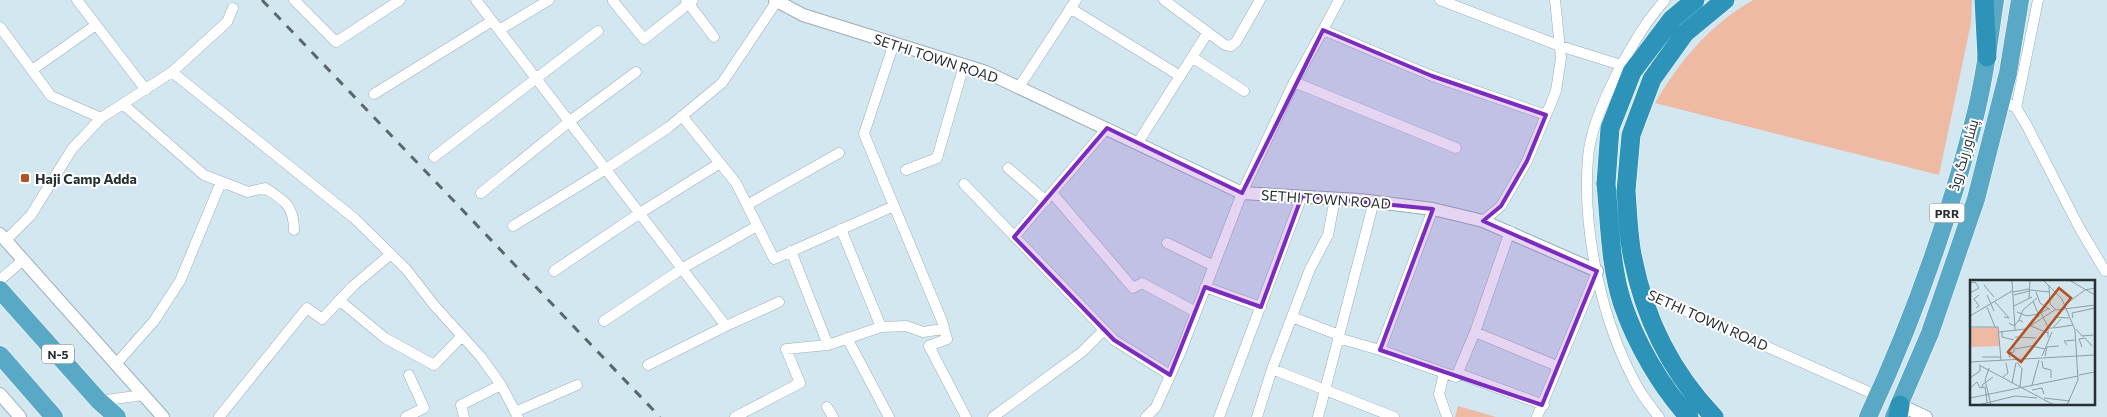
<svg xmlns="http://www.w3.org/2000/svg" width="2107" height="417" font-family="Commissioner,Cairo,sans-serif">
	<rect width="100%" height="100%" fill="#d2e7f0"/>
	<!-- green -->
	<path fill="#efbaa4" d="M1753,0H1972L1971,23L1939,175L1655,103C1681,60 1708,26 1753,0Z
		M1458,406L1496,417H1455Z"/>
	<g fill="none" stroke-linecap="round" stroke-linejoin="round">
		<!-- minor casing -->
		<g stroke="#9baeb7" stroke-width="11">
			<path id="minor" d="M77,0L146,90
				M294,0L336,42L400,0
				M476,0L726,326
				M686,0L714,37
				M1164,0L1225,45L1231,46L1236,42L1260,0
				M1440,0L1560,46L1621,65
				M613,1L644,39L693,0
				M1070,8L1180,76
				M0,27L51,96L101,118L172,72L227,22L233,8
				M499,30L549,0
				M1323,30L1339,0
				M894,43L864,134L942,321L947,339L929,346L966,417
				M1192,57L1244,91
				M32,70L96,25
				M172,72L354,218L406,269L434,305L481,357L501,385L518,417
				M1294,82L1456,148
				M1019,87L1076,0
				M374,94L492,21
				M2002,100L2016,108L2026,124L2079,227L2105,271
				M124,105L204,175L248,192L265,188C284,200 294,206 294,230
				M2016,108L2038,0
				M682,116L736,183L774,259L894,206
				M1137,144L1208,32
				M434,157L598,31
				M1008,168L1046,201
				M906,170L937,158L964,65
				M964,184L1114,340L1170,375
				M481,193L570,121L636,72
				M1052,193L1133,288L1142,283L1196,312
				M747,205L839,153
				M1483,221L1501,206L1527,161L1556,91L1561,58L1555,0
				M513,226L606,169L669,127L722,83L777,1
				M841,229L881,327
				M1014,237L1107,128
				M6,240L31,215L72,149L101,118
				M1167,243L1214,266
				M791,251L828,345
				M554,271L640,213L720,163
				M1614,279L1878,396
				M0,280L23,260
				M1205,287L1261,307
				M339,300L385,338L434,365L462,336
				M1292,317L1339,335
				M604,321L683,268L757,226
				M1475,332L1557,366
				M847,338L889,417
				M1338,338L1380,350L1456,377L1475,332L1510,231
				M1380,350L1433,209
				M116,364L154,321L180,281L221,182
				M648,365L726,326L779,302
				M1272,369L1394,417
				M1457,373L1544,405
				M1444,374L1439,394L1447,417
				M99,401L143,395
				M827,407L833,417
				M515,412L577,385
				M219,417L307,308L322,319L353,286L391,254
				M406,417L424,408L409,375
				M464,417L461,405L501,385
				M735,417L800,383L786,349L828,345L881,327L906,326L923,332L944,329
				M993,417L1082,352L1104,330
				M1146,417L1156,407L1181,351L1242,193L1294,82L1323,30L1432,76L1546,115
				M1219,417L1302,196
				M1257,417L1272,369L1310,269L1328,235L1335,198
				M1318,417L1374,201
				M1537,417L1597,272
				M1659,417C1651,407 1643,397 1637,386C1602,323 1582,231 1588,158C1591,114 1635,33 1665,0"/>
		</g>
		<!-- tertiary casing -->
		<g stroke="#9baeb7" stroke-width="14">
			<path id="tertiary" d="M775,0L803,15L986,72L1242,193L1360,200L1433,209L1483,221L1597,271
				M0,234L163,417
				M0,394L20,417
				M1900,405L1926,417"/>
		</g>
		<!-- trunk casing -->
		<g stroke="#fff" stroke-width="19">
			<path id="trunk" d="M0,290L99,401L117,417
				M0,355L54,417
				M1868,417C1912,323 1947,224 1973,124C1984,83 1989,41 1995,0
				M1894,417L1930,333L1976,199L2008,73L2020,0"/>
		</g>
		<!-- motorway casing -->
		<g stroke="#fff" stroke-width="20">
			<path id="motorway" d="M1984,0L1987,57
				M1606,184L1610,128L1632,72L1672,19L1695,0
				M1626,191L1631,135L1652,79L1685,33L1725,0
				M1898,417L1900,405"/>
		</g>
		<!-- minor -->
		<use href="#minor" stroke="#fff" stroke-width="10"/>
		<!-- tertiary -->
		<use href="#tertiary" stroke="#fff" stroke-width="12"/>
		<!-- trunk -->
		<use href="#trunk" stroke="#58a8c6" stroke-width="18"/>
		<!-- motorway -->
		<use href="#motorway" stroke="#2e93b8" stroke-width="19"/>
		<!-- rail -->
		<path stroke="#5b676c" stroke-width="3" stroke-dasharray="9 9" stroke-linecap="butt" d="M262,0L660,417"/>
		<!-- motorway-bridge casing -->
		<g stroke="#fff" stroke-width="20" stroke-linecap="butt">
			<path id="motorway-bridge" d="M1606,184C1610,224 1610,266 1623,305C1636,343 1661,387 1689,417
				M1626,191C1628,213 1628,237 1633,259C1645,320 1671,372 1714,417"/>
		</g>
		<!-- motorway-bridge -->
		<use href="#motorway-bridge" stroke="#2e93b8" stroke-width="19"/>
	</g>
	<!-- marked area -->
	<path fill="#7b2cbf" fill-opacity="0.2" stroke="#7b2cbf" stroke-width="4" stroke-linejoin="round" d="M1323,30L1432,76L1546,115L1527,161L1501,206L1483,221L1597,271L1542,405L1380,350L1433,209L1302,196L1261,307L1205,287L1170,375L1114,340L1014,237L1107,128L1242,193Z"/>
	<!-- markers -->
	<rect fill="#b55020" stroke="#fff" stroke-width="2" x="20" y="173" width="10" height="10" rx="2.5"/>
	<g text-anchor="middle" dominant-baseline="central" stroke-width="4" stroke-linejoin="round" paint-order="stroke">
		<!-- shield labels -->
		<g fill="#fff" stroke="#686d70" stroke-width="1">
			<rect x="1929.5" y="203.5" width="35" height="19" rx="4"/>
			<rect x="42" y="344.5" width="32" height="19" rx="4"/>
		</g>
		<g font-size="12" font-weight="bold" fill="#272f32">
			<text x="1947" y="213">PRR</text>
			<text x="58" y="354">N-5</text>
		</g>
		<!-- street labels -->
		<g font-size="14" fill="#272f32" stroke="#fff">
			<text transform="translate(936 58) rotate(18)">SETHI TOWN ROAD</text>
			<text transform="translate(1963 155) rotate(-74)">پشاور رنگ روڈ</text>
			<text transform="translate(1326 199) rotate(4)">SETHI TOWN ROAD</text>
			<text transform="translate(1708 320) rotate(24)">SETHI TOWN ROAD</text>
		</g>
		<!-- poi labels -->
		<g font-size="14" font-weight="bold" fill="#272f32" stroke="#fff" text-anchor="start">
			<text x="35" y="178">Haji Camp Adda</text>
		</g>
	</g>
	<!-- overview -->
	<g transform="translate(1970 280)">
		<rect width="125" height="125" fill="#d2e7f0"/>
		<path d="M28,47L30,66L0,67V48Z" fill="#efbaa4"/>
		<path fill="none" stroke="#8e9da4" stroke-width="1" d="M42,0L45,50M73,0L92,19L105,50L108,100L97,125M99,0L125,15M0,3L5,2L9,8L0,13M14,5L24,17M79,5L80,24L86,30L125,25M59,10L80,12M43,12L59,9M66,12L70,23L80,30M17,15L24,31M44,15L59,11M59,18L60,0M63,21L69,36L64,38M25,22L39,38L34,37M96,24L115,10L125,8M44,26L62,17M17,27L25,47M6,28L9,26L4,19L9,15M47,32L57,36L68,34M0,36L42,11M84,37L99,38M103,38L102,33L125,28M49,40L53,30L67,18M39,43L44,46L49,40L53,42M61,46L78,53M0,47H28M28,47L31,80M79,48H83L91,39M84,48L103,45M106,49L112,56L123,55M32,51V57L44,60M29,52L56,49L86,29M45,57L66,58M78,57V47L71,33L79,28M97,65L94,61L105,60M112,67L109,59L115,58L122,66M45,69L61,66L75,69M72,76L82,52M75,76L77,67L89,66M12,77H31M40,78L38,73L44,72V66M72,81L73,88L81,90V98M0,82L125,75M47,82L52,89L50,107M9,85L84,125M19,88L15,100L21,125M109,95L125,92M33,97L38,93L36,83M0,98L10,91V86M42,103L46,83M62,105L69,80M13,107L12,105L23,97M0,108L7,102L10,108L15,107L17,122M62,110L72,108L74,114M0,118L108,96M74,118L100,121M8,125L45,116L67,118"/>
		<path fill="#b55020" fill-opacity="0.15" stroke="#b55020" stroke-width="2.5" d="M89,8L101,18L51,82L38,72Z"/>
		<rect width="125" height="125" fill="none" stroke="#272f32" stroke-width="2.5"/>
	</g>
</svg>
